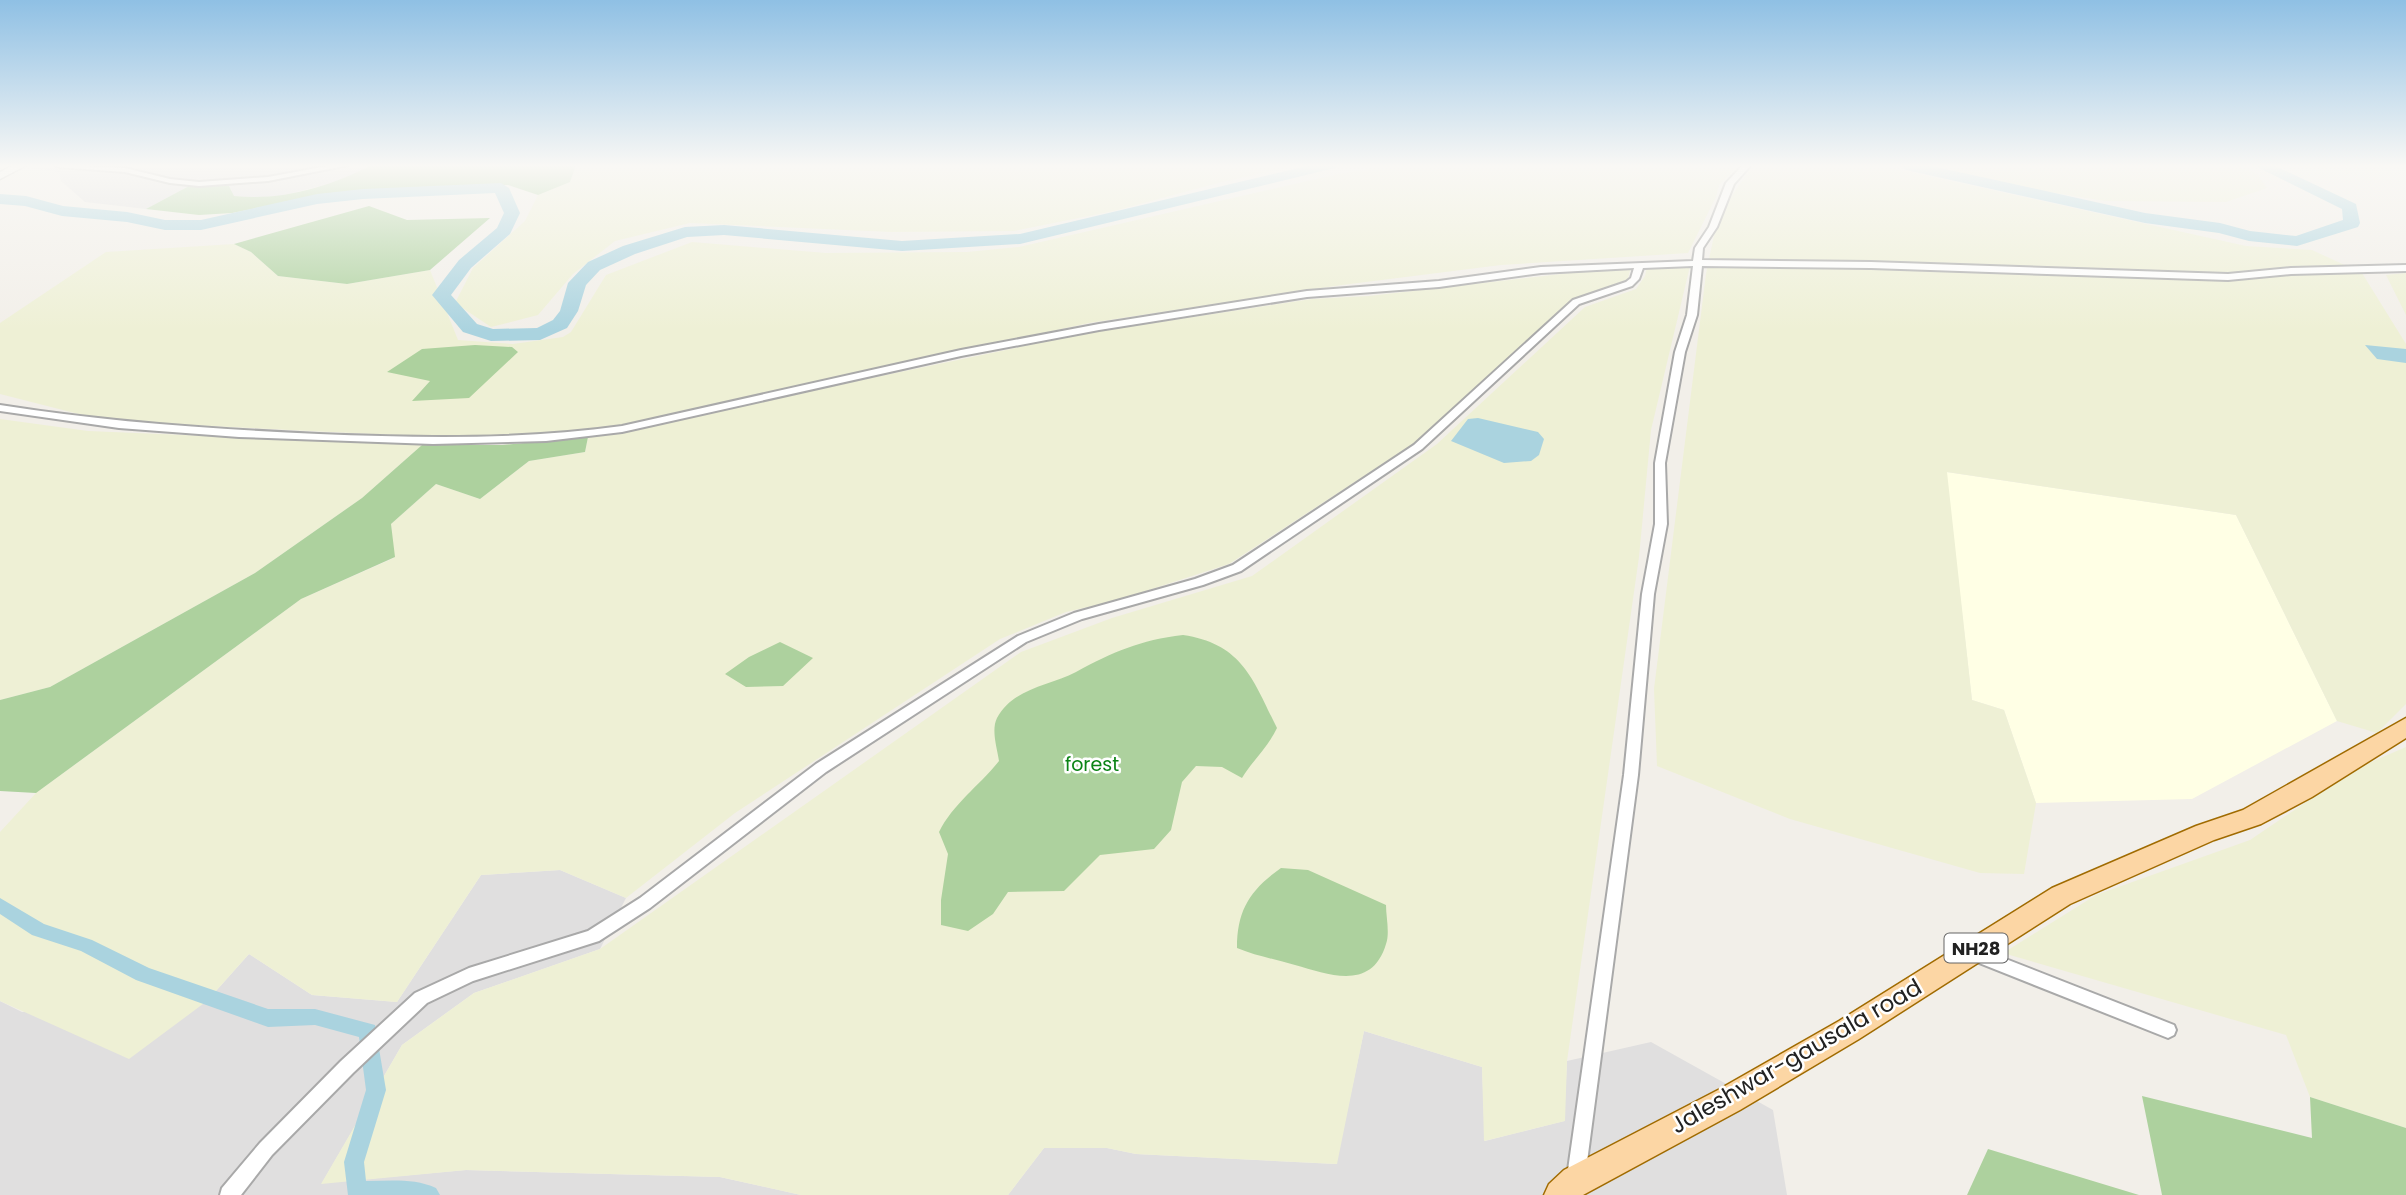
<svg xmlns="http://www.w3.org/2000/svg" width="2406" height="1195" font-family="Poppins,sans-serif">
	<rect width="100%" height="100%" fill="#f2efe9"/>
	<!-- residential -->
	<path fill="#e0dfdf" d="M11,165H372L341,181L280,196L252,198L233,196L231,189L189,186L146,209L85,202L61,181L59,172Z
		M560,870L626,898L600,949L474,993L402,1045L322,1183L466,1170L720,1177L801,1195H0V1001L22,1012L207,1001L249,954L312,995L397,1002L481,875Z
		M1364,1031L1482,1067L1485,1141L1564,1121L1567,1061L1651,1042L1773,1110L1787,1195H1008L1044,1148H1107L1136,1154L1336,1164Z"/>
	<!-- education -->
	<path fill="#ffffe5" d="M1946,472L2236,515L2337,721L2192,799L2036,803L2004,710L1972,700Z"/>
	<!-- farmland -->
	<path fill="#eef0d5" d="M576,165H1299L1218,183L1114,211L1014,231L891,232L690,223L615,241L573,274L538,315L491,327L455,303L473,268L525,221L538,195L570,182Z
		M1396,165H1740L1719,185L1716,197L1688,253L1501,265L1342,285L1089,323L599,431L477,439L106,421L0,394V323L106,252L234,244L251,252L278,276L347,284L430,270L458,340L513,344L563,337L571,332L606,275L692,242L826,253L967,252L1019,247L1338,174Z
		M1753,165L1883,166L2246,246L2312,250L2362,273L2406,344V704L2377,733L2337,721L2236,515L1947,472L1972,700L2004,710L2036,803L2024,874L1980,873L1790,819L1657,766L1654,689L1706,274L1718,216Z
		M1934,165H2244L2257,174L2267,188L2226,202L2105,201L2006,185Z
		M1631,266L1628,279L1572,301L1413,444L1229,564L1118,600L1066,612L1000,639L735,813L626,898L560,870L481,875L397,1002L312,995L249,954L207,1001L129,1059L0,1001V832L36,793L301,599L394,558L391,524L436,484L480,499L529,461L585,452L588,437L1087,333L1312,299L1369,296Z
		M1690,266L1651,430L1639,557L1567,1061L1565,1121L1484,1141L1482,1067L1364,1031L1337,1164L1136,1154L1107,1148H1044L1008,1195H801L720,1177L466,1170L321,1184L402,1045L474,993L600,949L1021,652L1112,618L1252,576L1437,444L1585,307L1636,289L1645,276L1647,267Z
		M2406,273V315L2386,275Z
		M0,419L88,431L422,445L362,498L255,573L50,687L0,700Z
		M2406,747V1128L2310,1097L2286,1035L2003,953L2096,895L2250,840L2355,769Z"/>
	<!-- forest -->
	<path fill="#add19e" d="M372,165H576L570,182L538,195L508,185L368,190L322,195L232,213L199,215L146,209L189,186H229L234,196C282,201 329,187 372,165Z
		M369,206L407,220L490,218L430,270L347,284L278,276L251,252L234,244Z
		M475,345L512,347L518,352L469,398L412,401L430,381L387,372L422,349Z
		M588,437L585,452L529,461L480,499L436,484L391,524L395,557L301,599L36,793L0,791V700L50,687L255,573L362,498L422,445H502Z
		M1183,635C1243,644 1253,680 1277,728C1268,747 1253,760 1242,778L1222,767L1196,766L1182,782L1171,830L1154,849L1100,855L1064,891L1008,892L993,914L968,931L941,925V900L948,854L939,832C953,804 979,786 999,761C997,748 991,730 997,718C1013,688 1049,686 1076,672C1113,652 1140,640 1183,635Z
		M780,642L813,658L783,686L746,687L725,674L749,657Z
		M1281,868L1308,870L1386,905C1386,917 1390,933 1386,944C1372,991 1330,975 1295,965C1275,959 1256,956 1237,948C1237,910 1250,890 1281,868Z
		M2142,1096L2312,1138L2310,1097L2406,1128V1195H2162Z
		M1988,1149L2139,1195H1967Z"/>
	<!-- water -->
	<path fill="#aad3df" d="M2365,345L2406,349V363L2377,359Z
		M1478,418L1538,432L1544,439L1539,455L1531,461L1504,463L1451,441L1468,419Z"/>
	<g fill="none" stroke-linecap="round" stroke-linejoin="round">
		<!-- canal -->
		<path fill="#aad3df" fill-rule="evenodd" d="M0,898L44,924L92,940L149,968L268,1009H315L375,1025L386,1090L364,1162L366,1181C390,1181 414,1178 436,1188L440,1195H348L344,1162L366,1090L359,1037L315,1025L268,1027L136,980L81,951L32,935L0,914Z"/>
		<!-- river -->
		<path fill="#aad3df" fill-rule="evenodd" d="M1311,165H1338L1335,168L1020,244L902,251L724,235L687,237L635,254L600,270L586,285L578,311L567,328L540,340L491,341L463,332L432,295L459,260L497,228L504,213L495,193L363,199L317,204L201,230H165L127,222L62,216L25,206L0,204V194L26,196L63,206L127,212L165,220H201L317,194L363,189L501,183L509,188L520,213L510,234L471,268L451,295L477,324L493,329L537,328L553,320L560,311L568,283L588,262L623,246L685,227L724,225L902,241L1020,234Z
			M1898,165H1927L2145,213L2220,223L2250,231L2296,236L2343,220L2342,209L2253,165H2273L2356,204L2360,223L2358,227L2297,246L2249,241L2219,233L2145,223L1906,170Z"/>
		<!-- minor casing -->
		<g stroke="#a9a9a9" stroke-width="4">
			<path id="minor" d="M55,165L125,168L170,179L199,182L268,177L333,165H349L268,181L199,186L170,183L125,172L59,167Z
				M1743,165H1751L1734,184L1717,227L1703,248L1702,260L1871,262L2228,274L2291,268L2406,265V271L2291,274L2228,280L1871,268L1702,266L1697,315L1685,352L1665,463L1667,524L1654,594L1638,775L1585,1177L1582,1183L1576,1186L1570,1183L1567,1177L1624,775L1642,594L1655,524V463L1675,352L1687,315L1693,266L1643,268L1639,279L1632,286L1579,304L1422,449L1241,571L1203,585L1082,619L1026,642L826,772L650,908L599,941L473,981L427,1003L353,1073L272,1155L241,1195H220L222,1188L260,1143L341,1061L415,993L469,968L588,931L640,898L816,764L1018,636L1074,613L1195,579L1233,565L1414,445L1573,300L1626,282L1631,278L1634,268L1541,273L1439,287L1307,297L1099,330L961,356L622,432L546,441L433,444L239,437L119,428L0,411V405C106,422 212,429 319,434C421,438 521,440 622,426L961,350L1099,324L1307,291L1439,281L1541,267L1693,261L1695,248L1709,227L1726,183Z
				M1970,945L2174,1025L2176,1030L2174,1035L2168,1038L1964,957L1962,952L1964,947Z"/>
		</g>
		<!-- tertiary casing -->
		<g stroke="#a9a9a9" stroke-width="3">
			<path id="tertiary" d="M14,165H27L0,179V172Z"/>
		</g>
		<!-- primary casing -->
		<g stroke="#a06b00" stroke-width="3">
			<path id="primary" d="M2406,718V738L2312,797L2261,824L2214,840L2070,904L1859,1039L1740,1110L1583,1195H1544L1549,1184L1564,1170L1718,1090L1839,1021L2052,888L2196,826L2243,810Z"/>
		</g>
		<!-- minor -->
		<use href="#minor" fill="#fff" fill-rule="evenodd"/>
		<!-- tertiary -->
		<use href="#tertiary" fill="#fff" fill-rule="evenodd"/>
		<!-- primary -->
		<use href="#primary" fill="#fcd6a4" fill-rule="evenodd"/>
	</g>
	<!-- sky -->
	<linearGradient id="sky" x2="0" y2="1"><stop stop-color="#8fc0e4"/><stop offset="0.5" stop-color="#f9f8f5"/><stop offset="1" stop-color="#f9f8f5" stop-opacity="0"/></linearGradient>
	<rect width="2406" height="332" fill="url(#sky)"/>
	<g text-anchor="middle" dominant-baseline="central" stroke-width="5" stroke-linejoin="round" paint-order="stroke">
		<!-- shield labels -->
		<rect fill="#fff" stroke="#646464" stroke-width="2" x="1944.5" y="933.5" width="63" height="29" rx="5"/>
		<g font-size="18" font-weight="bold" fill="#222">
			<text x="1976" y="948">NH28</text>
		</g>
		<!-- park labels -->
		<g font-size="19" fill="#0c8416" stroke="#fff">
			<text x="1092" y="764">forest</text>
		</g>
		<!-- near-street labels -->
		<g font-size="23" fill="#222" stroke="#fff">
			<text transform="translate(1796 1056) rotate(-30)">Jaleshwar-gausala road</text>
		</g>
	</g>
</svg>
